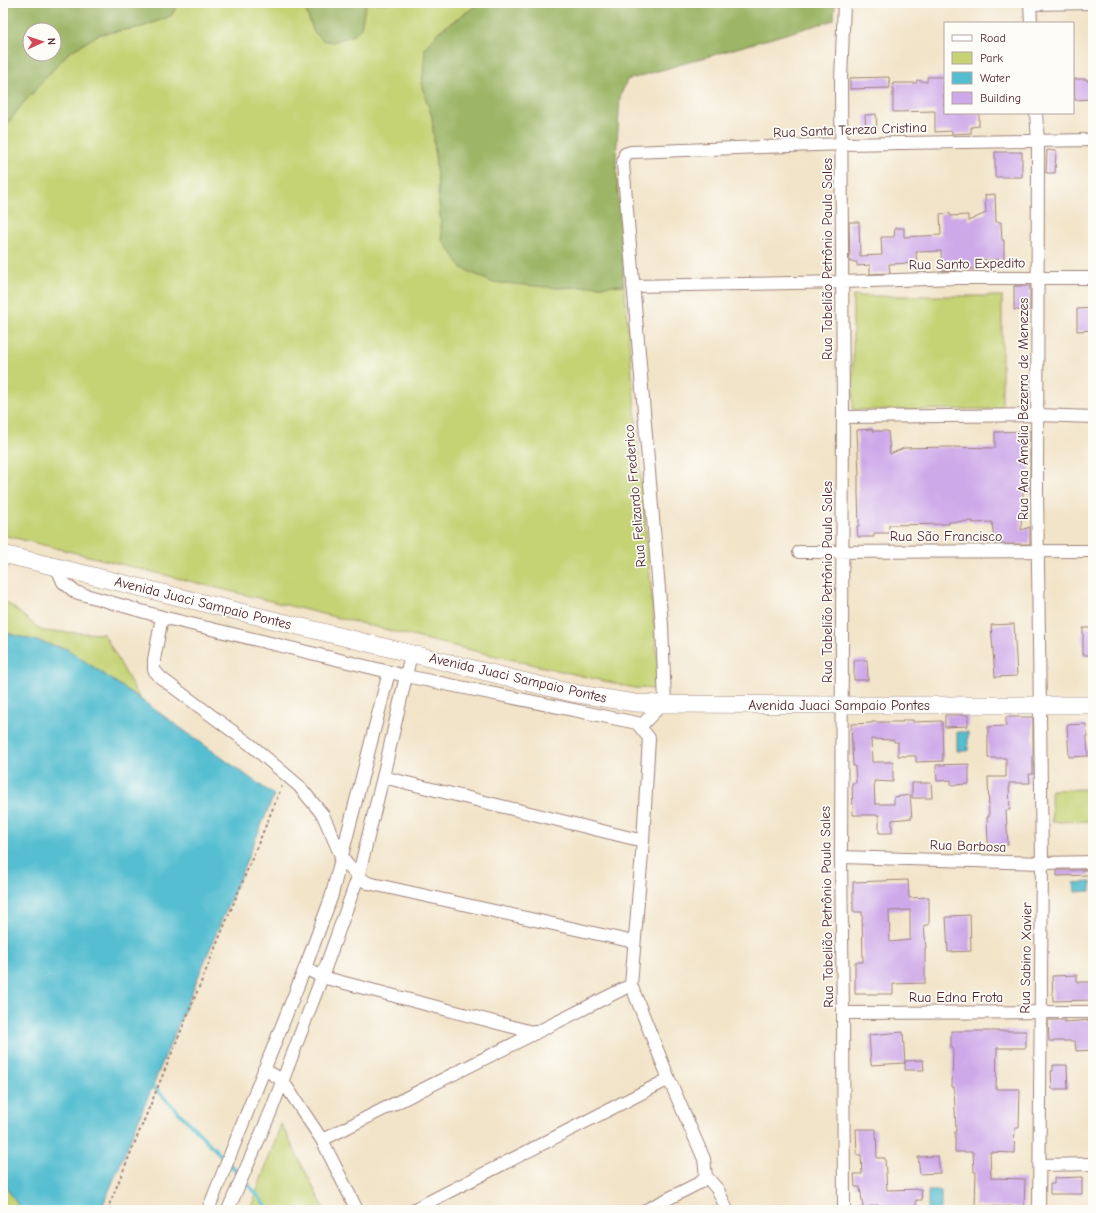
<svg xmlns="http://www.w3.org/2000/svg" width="1096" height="1213" font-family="'Comic Neue',sans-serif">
	<rect width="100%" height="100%" fill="#fdfcf7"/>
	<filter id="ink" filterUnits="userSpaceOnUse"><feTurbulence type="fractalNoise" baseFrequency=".025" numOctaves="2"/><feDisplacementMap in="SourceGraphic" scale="8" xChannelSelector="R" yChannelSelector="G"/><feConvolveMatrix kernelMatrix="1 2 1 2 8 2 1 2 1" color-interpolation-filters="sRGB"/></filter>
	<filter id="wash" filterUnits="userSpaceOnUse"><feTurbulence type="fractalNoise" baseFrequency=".012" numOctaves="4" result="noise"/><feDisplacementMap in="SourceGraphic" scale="16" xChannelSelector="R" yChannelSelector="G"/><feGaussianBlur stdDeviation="0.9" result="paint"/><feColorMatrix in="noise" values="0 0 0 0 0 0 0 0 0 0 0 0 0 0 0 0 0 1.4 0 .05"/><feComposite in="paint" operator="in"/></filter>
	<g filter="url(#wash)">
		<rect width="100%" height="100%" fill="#f2e4c9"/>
		<!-- green -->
		<path fill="#c5d375" stroke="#887950" d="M179,3H303L314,32L366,7V3H480L439,31L422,87L432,117L442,239L557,288L624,285L660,689L634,688L432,641L3,535V130L20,107L68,53L100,34L142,27L171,16Z
			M853,296H1002V409L853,410Z
			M3,601L9,604L42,631L104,634L140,699L67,649L3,632Z
			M1093,789V821L1052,822L1051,790Z
			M281,1124L325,1210H250Z
			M3,1182L5,1184L21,1210H3Z"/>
		<!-- forest -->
		<path fill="#9cb566" stroke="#736a48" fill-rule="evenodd" d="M3,3H179L171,16L142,27L100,34L68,53L20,107L3,130ZM30,30H54V54H30Z
			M303,3H366L361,28L354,35L333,42L322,40L314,32Z
			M480,3H835L834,20L627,80L620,97L616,159L624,285L557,288L491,282L462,268L442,239L432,117L422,87L425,48L439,31Z"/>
		<!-- water -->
		<path fill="#54bed0" stroke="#4f6e7e" d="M3,632L67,649L140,699L274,795L101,1210H21L3,1182Z
			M957,732H968V751H957Z
			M1091,882V891L1075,892L1074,883Z
			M928,1191H941V1210H928Z"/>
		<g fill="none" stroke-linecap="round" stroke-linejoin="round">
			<!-- stream -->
			<path stroke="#54bed0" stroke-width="3.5" d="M149,1082L240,1175
				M244,1180L256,1193L269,1210"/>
		</g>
		<g id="blocks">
			<!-- building -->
			<path fill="#cea9e9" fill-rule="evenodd" d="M889,77L890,88L850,89V78Z
				M927,77H943L944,106H945V113H979V126L971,127V133L952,134V131L935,132V111L893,112V83H916L917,80L927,82Z
				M1074,79H1087V81L1093,80V99L1075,100Z
				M876,114L877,130H866L865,115Z
				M1047,150L1056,151L1055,173H1046Z
				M995,152H1022V177H995Z
				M995,194L996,222H1001L1002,240H1004V259L979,260V269H957V270L942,271L941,251L916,252L917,263L889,264L890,273L870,274V265L857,266V262H850L849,222H859L860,256L882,255L881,237H894L895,228H904V237L941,235L940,214L950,213V216L968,215V221L986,213L985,195Z
				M1014,286H1030V310H1014Z
				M1093,308V330L1077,331V309Z
				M872,429L873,431H888L890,454L904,448L948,447L995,448V432L1030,431V492H1023V509H1022L1021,530L1030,527V544H994L992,522L973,523V521L949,522V524L889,525V533H874V537H858L857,526H859L858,493V475H859L857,430Z
				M1014,624L1017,676L995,677L991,625Z
				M1083,628H1093V655H1083Z
				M854,660H867L868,680H854Z
				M945,715H968V726L945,727Z
				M1006,717H1033V774H1029L1030,783H1009L1010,810H1006L1008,845H988L987,817H989L988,777H1006V758H988V727L1006,726Z
				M903,720H913V722L942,721L943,761L916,762V756H898V742H894V740L871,739L872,762H893V782L874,781L875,804H894V797L910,795L912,818L892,820V833H879V815H853L852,783H856L855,766H853L851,724L872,723V722H903Z
				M1086,724L1088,756L1069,757L1067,725Z
				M969,764V784L951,785V780L937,781L936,765Z
				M912,783H931L932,798H912Z
				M1057,870H1089V875L1057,876Z
				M908,880L909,898L929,897V925H924L926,948H925V983L893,984V994H855V962H863L862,912H853V882ZM910,910V940L890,942L889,911Z
				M970,915L971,951L948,952L946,917H952L951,916Z
				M1077,975V982H1093V1000L1053,1001L1052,976Z
				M1048,1020H1065V1022L1091,1020L1093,1050L1076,1051L1075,1041H1049Z
				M951,1031H1026V1048H997L996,1089H1020L1019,1128H1015L1014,1153L990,1152L991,1178L1025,1179L1024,1207L975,1206L976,1172H974L973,1152H955V1131H956L954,1087H952L953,1048H951Z
				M903,1032L905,1063L871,1065L869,1035Z
				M923,1060L924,1070H905V1061Z
				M1053,1065H1067L1068,1089H1052L1051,1071H1053Z
				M856,1129H876L877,1158H885L887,1190L921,1189L922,1200H916V1210H878V1205L863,1208L860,1187H855L854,1174H862L861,1155H857Z
				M938,1156L940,1173L920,1174L918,1157Z
				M1082,1177V1194H1050V1184H1054V1178Z"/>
		</g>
	</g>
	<g filter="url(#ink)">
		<use href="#blocks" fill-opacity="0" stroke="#9e827a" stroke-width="1"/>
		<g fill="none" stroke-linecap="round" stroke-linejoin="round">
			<!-- minor casing -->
			<g stroke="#9e827a" stroke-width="14">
				<path id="minor" d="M1030,3L1031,23
					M1030,4L1093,3
					M1036,113L1038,141L1037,491L1042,863L1039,1210
					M633,286L842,282L955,278H1093
					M843,417L1038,415L1093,417
					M799,552L1093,551
					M57,568L63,582L75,592L162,617L406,676L637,723L649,738L643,841L631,985L669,1079L704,1159L706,1176L699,1183L646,1210
					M162,617L154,660V670L161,678L251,745L299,786L323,815L342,858L358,877L368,883L634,942
					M665,704L662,625L623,163L625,154L631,152L842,144L1093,140
					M640,727L662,704
					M383,777L643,841
					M841,857L1042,863L1093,862
					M305,968L322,977L536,1033
					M843,1013L1093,1012
					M264,1069L282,1080L322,1140L357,1210
					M322,1140L631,985
					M1040,1165L1093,1164
					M706,1176L718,1190L727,1210
					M208,1210L305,968L331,898L389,672
					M228,1210L271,1111L322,977L358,877L383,777L411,654
					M413,1210L669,1079
					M844,1210L843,1013L841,857L843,417L841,80L844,3"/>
			</g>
			<!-- secondary casing -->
			<g stroke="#9e827a" stroke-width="18">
				<path id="secondary" d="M3,554L572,693L635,703L662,704L842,705H1093"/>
			</g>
			<!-- path -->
			<path stroke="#9e827a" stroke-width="2" stroke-dasharray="3 3" stroke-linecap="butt" d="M107,1210L282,786"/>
			<!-- minor -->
			<use href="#minor" stroke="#fff" stroke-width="12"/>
			<!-- secondary -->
			<use href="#secondary" stroke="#fff" stroke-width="17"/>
		</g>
	</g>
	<g text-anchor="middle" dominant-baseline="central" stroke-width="3.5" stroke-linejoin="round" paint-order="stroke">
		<!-- street labels -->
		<g font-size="14" fill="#4a1f2b" stroke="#fdfcf7">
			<text transform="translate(850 130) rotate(-2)">Rua Santa Tereza Cristina</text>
			<text transform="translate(827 259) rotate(-90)">Rua Tabelião Petrônio Paula Sales</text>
			<text transform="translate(967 264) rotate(-1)">Rua Santo Expedito</text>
			<text transform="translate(1023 409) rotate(-90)">Rua Ana Amélia Bezerra de Menezes</text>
			<text transform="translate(635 496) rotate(-95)">Rua Felizardo Frederico</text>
			<text x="946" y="536">Rua São Francisco</text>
			<text transform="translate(827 582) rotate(-90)">Rua Tabelião Petrônio Paula Sales</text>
			<text transform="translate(203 603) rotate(14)">Avenida Juaci Sampaio Pontes</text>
			<text transform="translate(518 678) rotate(13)">Avenida Juaci Sampaio Pontes</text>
			<text x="839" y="705">Avenida Juaci Sampaio Pontes</text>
			<text transform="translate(968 846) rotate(2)">Rua Barbosa</text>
			<text transform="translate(827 907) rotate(-91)">Rua Tabelião Petrônio Paula Sales</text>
			<text transform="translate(1026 958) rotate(-89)">Rua Sabino Xavier</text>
			<text x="956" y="997">Rua Edna Frota</text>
		</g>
	</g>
	<!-- margin -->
	<rect width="1096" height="1213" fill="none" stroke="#fdfcf7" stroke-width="16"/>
	<!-- legend -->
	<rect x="944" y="22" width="130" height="92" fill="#fdfcf7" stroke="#b5a4a5"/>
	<rect x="952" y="35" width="20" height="6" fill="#ffffff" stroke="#b5a4a5"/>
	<text x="980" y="42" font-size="12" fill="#4a1f2b">Road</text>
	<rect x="952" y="52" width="20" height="12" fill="#c5d375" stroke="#b5a4a5"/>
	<text x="980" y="62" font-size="12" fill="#4a1f2b">Park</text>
	<rect x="952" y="72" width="20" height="12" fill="#54bed0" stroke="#b5a4a5"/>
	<text x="980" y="82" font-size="12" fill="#4a1f2b">Water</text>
	<rect x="952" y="92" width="20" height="12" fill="#cea9e9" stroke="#b5a4a5"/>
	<text x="980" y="102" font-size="12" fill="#4a1f2b">Building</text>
	<!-- north arrow -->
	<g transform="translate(42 42) rotate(87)"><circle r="19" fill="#fdfcf7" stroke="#b5a4a5"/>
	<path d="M0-3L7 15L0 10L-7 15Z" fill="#d1495b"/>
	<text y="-6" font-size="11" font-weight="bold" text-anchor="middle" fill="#4a1f2b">N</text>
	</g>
</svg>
